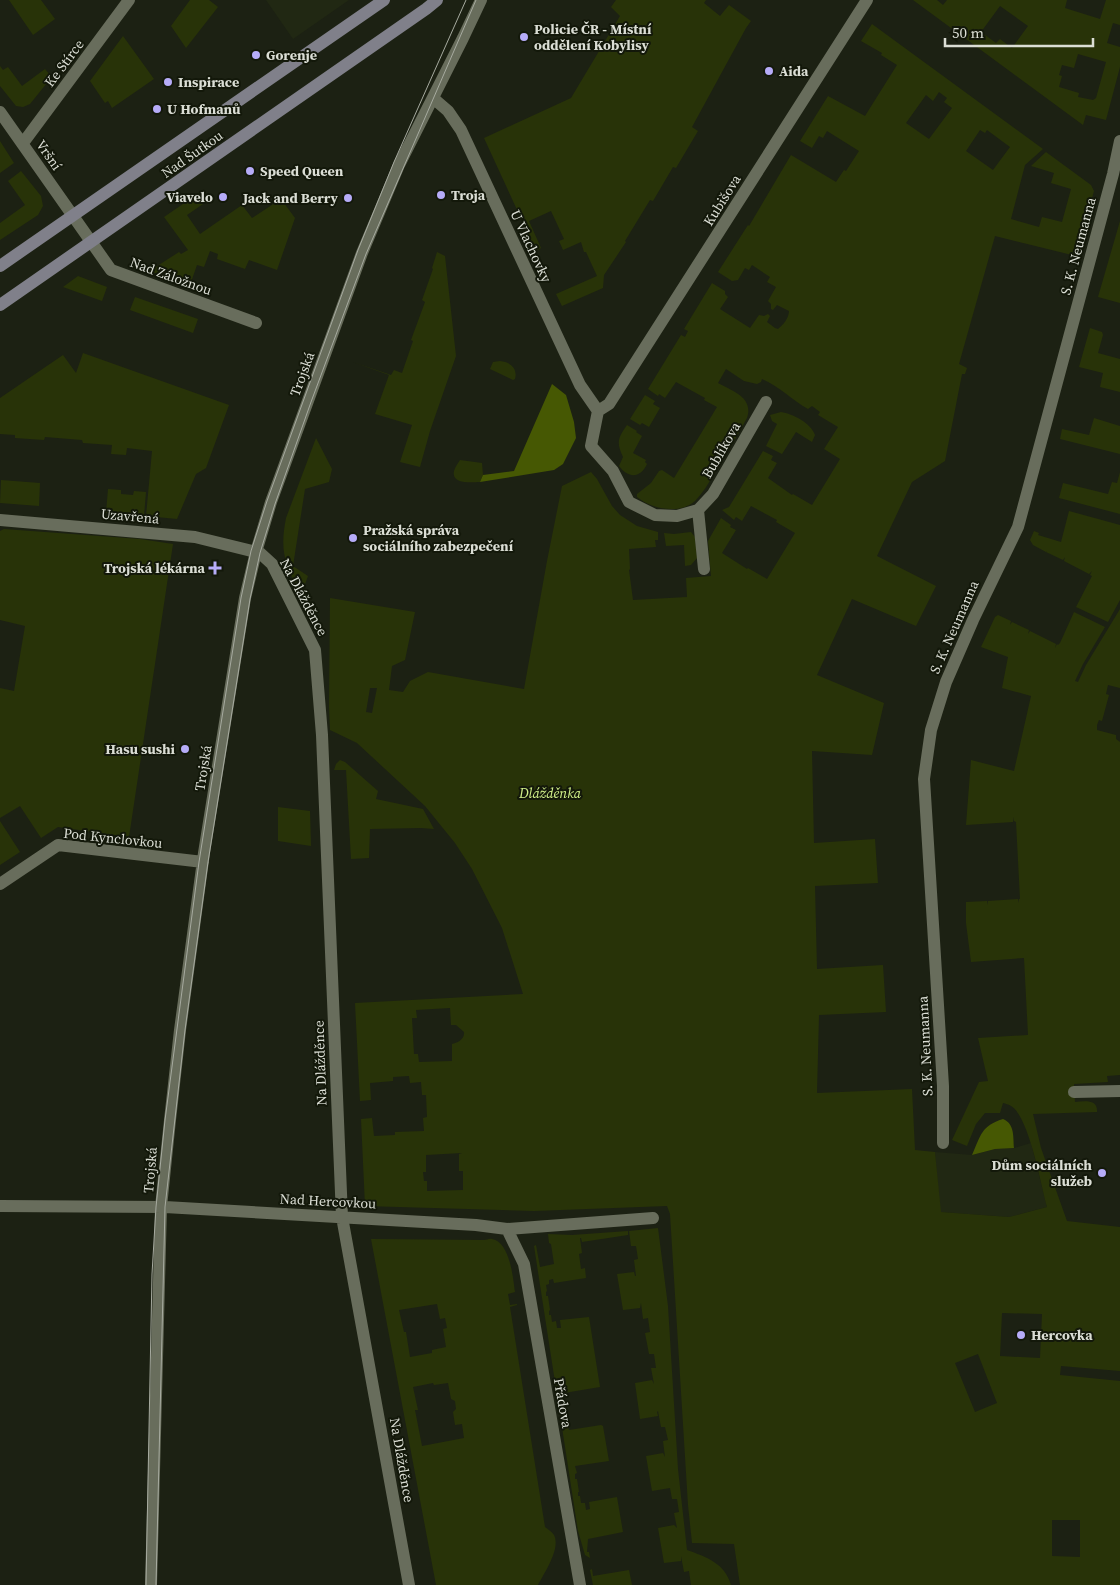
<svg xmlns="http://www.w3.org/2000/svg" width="1120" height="1585" font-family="'Source Serif 4',serif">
	<rect width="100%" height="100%" fill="#1c2113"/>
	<!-- built -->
	<path fill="#212813" d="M266,0H349L293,39Z
		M1031,1143L1047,1207L1009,1217L940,1212L935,1152L972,1155L995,1149L1014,1148Z"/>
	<!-- green -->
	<path fill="#283308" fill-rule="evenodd" d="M9,0H41L55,19L33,35Z
		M190,0H209L218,7L186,48L171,26Z
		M616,0H706L704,3L720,16L729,5L751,21L746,28L692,127L698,131L676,168L673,167L653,201L650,200L625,241L626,242L604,275L603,288L562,306L556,294L597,276L586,252H584L581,242L563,250L559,241L564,239L551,211L529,221L541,248L536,251L484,138L571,98L620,16L611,7Z
		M913,0H937L943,5L947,0H1067L1065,8L1100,19L1106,0H1120V25L1113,23L1107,43L1120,47V67L1106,120L1086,115L1083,125ZM1000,6L1028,26L1012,48L1000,39L996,43L981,32ZM1078,54L1106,62L1096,98L1093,100L1078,97L1079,93L1059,87L1062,76L1059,75L1062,65L1074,68Z
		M872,24L1043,149L1025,165L1011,219L1039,227L1042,217L1062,222L1071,189L1051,183L1054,173L1031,166L1046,152L1091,185L1094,191L1076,256L995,236L959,364L967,368L965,374H962L945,461L912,482L877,556L936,586L916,626L852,599L817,675L884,703L872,755L812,751L814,843L875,839L878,883L815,886L817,969L883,965L886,1012L819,1015L817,1093L912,1089L915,1150L935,1152L941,1212L1009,1217L1047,1207C1041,1186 1029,1116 1011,1106C1008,1104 1006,1104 1003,1103L1000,1113H985L976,1124L967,1146L952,1140L979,1082L988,1081L978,1038L1028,1035L1024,958L971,962L966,923V902L987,901L988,905V901L1018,899L1019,903V899H1020L1016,822L1014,821V817L1013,822L966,825L971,760L1014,771L1031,696L1002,688L1008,657L981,647L995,617L998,615L1011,621L1010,625L1012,622L1029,630L1028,634L1030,631L1056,644L1055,648L1057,644L1058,645L1060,643L1074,612L1105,627L1083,664L1075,681L1078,682L1086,665L1120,609V688L1108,685L1106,694L1109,695L1102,721L1099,720L1097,725V730L1116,735V739L1120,742V1075L1107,1076L1108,1082L1074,1084L1075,1102C1085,1101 1098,1099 1097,1112L1033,1114L1041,1148L1067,1221L1120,1227V1371L1061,1366L1060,1375L1120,1381V1585H740L734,1544L692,1543L688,1505L670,1214L667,1206L534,1211L365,1206L361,1119L372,1118L374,1136L395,1135V1132L424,1131L423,1118L427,1117L426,1095H422L421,1082L410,1083L409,1076L393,1077V1081L370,1083L371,1100L360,1101L355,1003L523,994L502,928L472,869L455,843L425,806L357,743L330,730L329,706L330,598L415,612L405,660L392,666L389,690L403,692L410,681L428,672L524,689L547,561L562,486L591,472L597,479L612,506L620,515L637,526L658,532V540H655L656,547L629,549L630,569L629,570L633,600L687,597L686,578L711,576L708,541L721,518L731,525L730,527L736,530L722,553L747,569L748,568L767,579L795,533L776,522L777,520L751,506L742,521L736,517L734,520L722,510L729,507L763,451L773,456L771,460L777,463L768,478L792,495L793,494L812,505L840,459L824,449L838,427L818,415L820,412L812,406L808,409C792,400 779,386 762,379L761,382L757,384L744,381L726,369L718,383C732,391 754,397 747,418C738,434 729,450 719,465C712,477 705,491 695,501C679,515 652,509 637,497V494L651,483L659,471L662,470L674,478L717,407L704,400L705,398L676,382L665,398L659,394L658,396L648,389L681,335L685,337L688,331L684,329L712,283L725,291V294L728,297L720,309L750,328L759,315L764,316L768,314L770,316L767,322L775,328L778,329C783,325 789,318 789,311L777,305L773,310L771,309V304L768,301L776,287L767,282L770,277L752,265L749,270L745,268L738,280L732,281L718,272L748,225L749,226L791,155L836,182L844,170L846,171L859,151L827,131L823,138L819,136L812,148L800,141L828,96L865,116L897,65L881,55L882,53L861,41ZM939,92L947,98L944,102L952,108L929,139L906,123L926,95L933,101ZM980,130L985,133L987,130L1010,147L993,170L966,151ZM370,688H377L372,713L366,712ZM450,1008L451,1025H456L464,1032C465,1039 457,1043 452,1044V1061L419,1062L418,1054H414L412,1018H417L416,1010ZM462,1153L459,1154V1171H463V1190L427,1191V1181H424L423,1172H426V1155ZM1002,1313L1042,1314L1040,1358L1000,1356ZM978,1354L997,1403L975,1412L955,1363ZM1052,1520H1080V1557L1052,1556Z
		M123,36L154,79L112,108L108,101L105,103L90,81Z
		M0,66L3,70L8,67L22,86L45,69L50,75L51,78L30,104L23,107L16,106L0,86Z
		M0,141L14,163L0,173Z
		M21,171L41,196L43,206L38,215L0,240V223L25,205L8,181Z
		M199,193L206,202L187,215L200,234L242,205L252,218L281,199L295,218L277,270L249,260L245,269L217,259L218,254L210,251L204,267L197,265L190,285L152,272L151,270L179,252L181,254L188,250L164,217Z
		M1120,221V303L1098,297Z
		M437,252L445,256L456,356L430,431L420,467L400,462L412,425L375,414L389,375L353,362L391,375L394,370L402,373L413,341L411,340L425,302L422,300L433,269L432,268Z
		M78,276L107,287L102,301L63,287Z
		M135,297L198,319L193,333L130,310Z
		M1090,328L1102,332L1103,335L1098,353L1120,359V392L1100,387L1103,373L1079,367Z
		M83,353L229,405L206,468L196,474L177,519L146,516L152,451L127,448L126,455L111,454L112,445L83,443L82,440L45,437L44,440L15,438V435L0,434V398L63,355L76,373Z
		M500,361C510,362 518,368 515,379L513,380L490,369L493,362Z
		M645,395L655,401L653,404L660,408L649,427L642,423L640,425L630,419Z
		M781,412C793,414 811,423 815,435L812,442L796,432L782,454L766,446L777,424L772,421L770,415Z
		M1094,418L1120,426V454L1060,439L1062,429L1089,435Z
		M627,425L637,431L636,432L642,436L633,453L646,460L645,462L647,464C640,479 628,478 619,466L623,457C616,442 618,438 627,425Z
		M316,438L332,469L329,482L305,489L293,566L308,576L304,587L298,589C284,562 280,549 286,518Z
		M460,460L482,463L483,475L480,482C472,482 451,485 454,471C455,467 458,463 460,460Z
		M1120,472V514L1059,498L1063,483L1108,494L1112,482L1117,483Z
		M1,480L40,483L39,506L0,503Z
		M108,489L121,490V494L133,495L134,491L146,492L144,516L106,513Z
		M1069,511L1120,525V600L1108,622L1076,607L1092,576L1090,575L1092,571L1089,574L1064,561L1065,557L1063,560L1046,552L1048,548L1046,552L1033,545L1030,540L1034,531L1039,533L1038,535L1061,542Z
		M4,529L140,539L173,544L129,837L58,827L41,838L20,806L0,818V688L14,691L25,626L0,620V531Z
		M691,532L695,537L697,558L691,565L685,566L684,545L666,546L664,533L674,534Z
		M340,760L345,762L378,791L376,799L423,809L434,829L421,828L370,829L369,858L351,859L346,770H334L336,764Z
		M278,807L310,811L311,846L278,841Z
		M0,821L20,852L0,865Z
		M658,1228L668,1306L678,1469L687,1550C706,1557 725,1563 731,1585H691L689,1571L684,1572L681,1556V1561L664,1563L658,1528L674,1525L677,1528L674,1513L679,1512L677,1499H672L670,1488L652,1491L646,1456L663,1453L665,1457L663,1441L668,1440L665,1427H661L658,1411L657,1412L658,1416L640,1419L635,1383L652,1380L654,1384L651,1368H656L654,1354H649L645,1333L650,1332L648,1318L643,1319L641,1303L640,1308L623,1310L617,1274L634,1272L635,1276H636L634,1260L638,1259L636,1246H631L629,1231Z
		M628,1231V1235L582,1242L581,1238H580L582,1253L579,1254L581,1269L585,1268L586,1278L554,1283L553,1279L549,1280V1284L546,1285L547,1291L546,1292V1296H548L550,1310L549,1311V1315H551L552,1322L556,1321L557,1328H561L560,1320L589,1317L600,1387L564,1393V1405H566L568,1419H566L569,1430L601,1425L603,1426L609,1461L575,1466L577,1473L575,1474V1479H577L579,1492H578V1496H580L581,1503H585L586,1510L590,1509L589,1502L617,1497L623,1532L588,1539L587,1552H589L590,1558L585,1555L578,1531L534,1246L536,1245L540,1267L554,1264L551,1244L549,1243L548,1234L572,1235Z
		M371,1239L484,1240C487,1240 489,1238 492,1239C510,1242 513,1278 515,1292L508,1294L510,1305L517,1304V1305L510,1307L545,1527C548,1529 552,1532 554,1535C561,1549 544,1573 538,1585H436ZM437,1304L440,1319L445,1318L447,1328L443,1329L446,1347L432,1350V1353L410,1357L406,1332H404L399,1310ZM433,1383L434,1385L448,1383L451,1399L455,1401L456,1409L453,1412L455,1425L462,1424L464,1438L422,1446L415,1410H418L413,1387Z
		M592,1569L593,1576L629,1570L632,1585H593L590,1570Z"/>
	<!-- forest -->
	<path fill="#465803" d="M552,384L566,395L574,422L576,438L563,464L554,470L480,482L483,475L514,471Z
		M1003,1119C1015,1124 1013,1137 1014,1148L995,1149L972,1155C981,1135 981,1126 1003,1119Z"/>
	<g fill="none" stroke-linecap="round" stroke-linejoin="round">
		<!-- street -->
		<path stroke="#686d5c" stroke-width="12" d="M433,98L448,111L461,130L580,385L598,411
			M0,112L111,270L256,323
			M23,143L129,0
			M598,411L609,404L867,0
			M598,411L591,446L613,471L629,502L655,515L677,516L698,510L713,494L766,402
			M698,510L704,569
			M0,520L195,537L260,553L272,564L315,650L322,735L342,1217L409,1585
			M0,884L58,845L203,862
			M1074,1092L1120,1091
			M943,1143V1086L924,779L931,730L946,682L973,620L1018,527L1113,174L1120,141
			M0,1206L165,1207L476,1225L507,1229L653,1218
			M507,1229L524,1264L580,1585
			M151,1585L161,1207L170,1120L180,1030L204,853L245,598L256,552L271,502L362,253L399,165L463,38L481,0"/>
		<!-- secondary -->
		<path stroke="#80808a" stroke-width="12" d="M0,266L384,0
			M0,305L426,9L437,0"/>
		<!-- tram -->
		<path stroke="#a7aba0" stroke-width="1" d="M146,1585L152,1274L156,1207L165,1120L199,862L241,598L251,551L267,501L358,250L394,162L466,0
			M156,1585L165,1207L185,1030L208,862L250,599L260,553L275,504L311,402L366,254L476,0"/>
	</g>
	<!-- markers -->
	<g fill="#b6acf8" stroke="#13180a" stroke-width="2">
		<circle cx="524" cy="37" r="5"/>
		<circle cx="256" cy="55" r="5"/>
		<circle cx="769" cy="71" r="5"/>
		<circle cx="168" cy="82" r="5"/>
		<circle cx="157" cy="109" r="5"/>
		<circle cx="250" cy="171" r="5"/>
		<circle cx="441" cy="195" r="5"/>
		<circle cx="223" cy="197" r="5"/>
		<circle cx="348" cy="198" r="5"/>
		<circle cx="353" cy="538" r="5"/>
		<path d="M212.5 560.5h5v5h5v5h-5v5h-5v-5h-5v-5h5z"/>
		<circle cx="185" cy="749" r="5"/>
		<circle cx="1102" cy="1173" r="5"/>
		<circle cx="1021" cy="1335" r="5"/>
	</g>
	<g text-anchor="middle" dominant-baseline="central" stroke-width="4" stroke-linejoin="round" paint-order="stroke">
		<!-- poi labels -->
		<g font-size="14" font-weight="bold" fill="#dbded5" stroke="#13180a" text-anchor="start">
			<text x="534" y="29">Policie ČR - Místní<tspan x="534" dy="16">oddělení Kobylisy</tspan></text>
			<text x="266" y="55">Gorenje</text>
			<text x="779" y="71">Aida</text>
			<text x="178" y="82">Inspirace</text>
			<text x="167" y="109">U Hofmanů</text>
			<text x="260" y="171">Speed Queen</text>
			<text x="451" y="195">Troja</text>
			<text x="213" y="197" text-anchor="end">Viavelo</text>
			<text x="338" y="198" text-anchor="end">Jack and Berry</text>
			<text x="363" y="530">Pražská správa<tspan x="363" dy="16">sociálního zabezpečení</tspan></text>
			<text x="205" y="568" text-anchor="end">Trojská lékárna</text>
			<text x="175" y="749" text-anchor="end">Hasu sushi</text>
			<text x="1092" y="1165" text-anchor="end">Dům sociálních<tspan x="1092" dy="16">služeb</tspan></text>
			<text x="1031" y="1335">Hercovka</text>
		</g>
		<!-- street labels -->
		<g font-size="14" fill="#dbded5" stroke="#13180a">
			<text transform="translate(64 63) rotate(-53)">Ke Stírce</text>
			<text transform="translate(192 154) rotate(-35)">Nad Šutkou</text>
			<text transform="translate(49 155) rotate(55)">Vršní</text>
			<text transform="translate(722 200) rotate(-58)">Kubišova</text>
			<text transform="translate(531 246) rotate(65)">U Vlachovky</text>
			<text transform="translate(1078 246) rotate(-75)">S. K. Neumanna</text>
			<text transform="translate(171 276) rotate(20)">Nad Záložnou</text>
			<text transform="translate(302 374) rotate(-70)">Trojská</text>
			<text transform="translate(721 450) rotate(-60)">Bublíkova</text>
			<text transform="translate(130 516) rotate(5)">Uzavřená</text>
			<text transform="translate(304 597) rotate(62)">Na Dlážděnce</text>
			<text transform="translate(954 627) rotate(-66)">S. K. Neumanna</text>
			<text transform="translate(203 768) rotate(-81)">Trojská</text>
			<text transform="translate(113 838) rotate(6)">Pod Kynclovkou</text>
			<text transform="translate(925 1046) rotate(-93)">S. K. Neumanna</text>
			<text transform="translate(320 1063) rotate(-92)">Na Dlážděnce</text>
			<text transform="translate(150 1170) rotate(-85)">Trojská</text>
			<text transform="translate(328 1201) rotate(3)">Nad Hercovkou</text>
			<text transform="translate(563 1403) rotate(80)">Přádova</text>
			<text transform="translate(402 1460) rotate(80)">Na Dlážděnce</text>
		</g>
		<!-- park labels -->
		<g font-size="14" font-style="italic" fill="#d2f18a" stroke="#13180a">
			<text x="550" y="793">Dlážděnka</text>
		</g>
	</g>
	<!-- scale -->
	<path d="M945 38v8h148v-8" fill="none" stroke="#dbded5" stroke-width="2.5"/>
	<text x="952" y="38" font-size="15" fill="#dbded5" stroke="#13180a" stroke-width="4" paint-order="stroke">50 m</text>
</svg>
